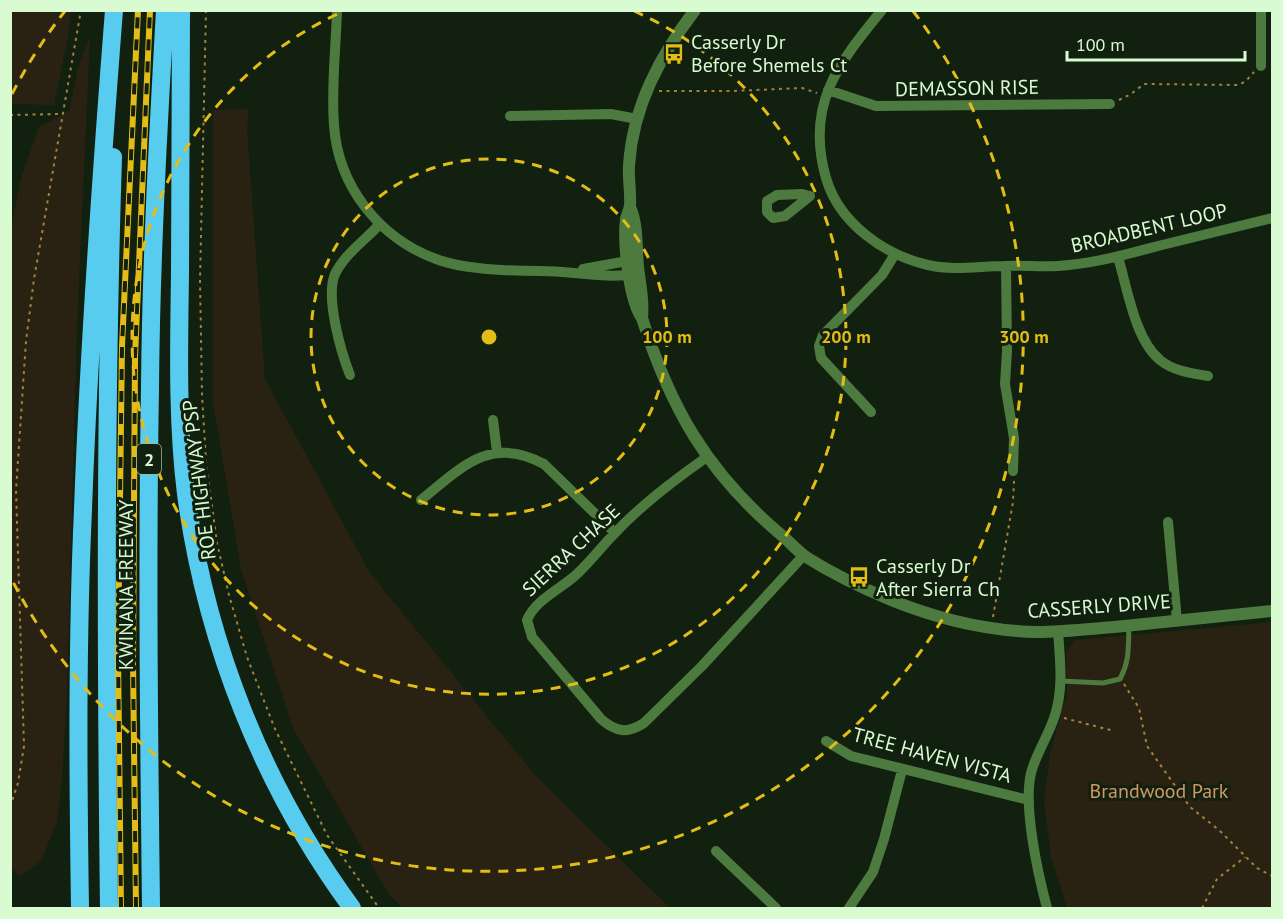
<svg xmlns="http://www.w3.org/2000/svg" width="1283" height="919" font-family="'PT Sans',sans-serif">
	<rect width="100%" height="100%" fill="#11200f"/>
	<!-- green -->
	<path fill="#292213" d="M10,11H71L69,31L54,105L11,104Z
		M90,35L77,327L67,694L62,779L57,822L41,861L20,877L10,866L11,229L20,181L39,127L69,111L78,68Z
		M249,109L247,129L265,379L370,573L535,775L670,908H402L388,893L293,728L241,569L213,403V110Z
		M1272,622V908H1067L1051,857L1044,801L1050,753L1067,694L1066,651L1075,640Z"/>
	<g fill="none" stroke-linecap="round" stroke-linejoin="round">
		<!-- path -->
		<path stroke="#a78139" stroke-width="2" stroke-dasharray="3 4.5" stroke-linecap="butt" d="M206,10L200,280L202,395L206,461L217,543L229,595L247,657L275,729L327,835L379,908
			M659,91H732L802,88L817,93
			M1119,100L1131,94L1144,84L1239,85L1246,81L1254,72
			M10,115L61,114
			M993,617L1013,502L1014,481
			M1124,684L1139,708L1147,746L1190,807L1219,830L1257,868L1272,876
			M1064,718L1114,731
			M10,807L18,783L24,746L16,490L26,341L34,279L81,10
			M1202,908L1217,879L1245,857"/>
		<!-- service -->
		<path stroke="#4d7a3e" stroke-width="5" d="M1061,681L1103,683L1120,679C1130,660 1128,648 1129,627"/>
		<!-- minor -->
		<path stroke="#4d7a3e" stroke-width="10" d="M337,10C336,48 331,87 334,125C338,186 379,238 436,259C464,270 511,271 540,271C572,271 605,279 636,274
			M882,10C838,64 805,105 826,178C839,223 884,255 928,265C953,271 980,266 1005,266C1026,265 1048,268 1069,265C1099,262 1128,254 1158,246C1196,237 1234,227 1272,218
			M1261,66V10
			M828,90L876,106L1110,104
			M510,116L611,114L637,119
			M802,194L810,196L785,216L773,218L767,212V201L777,195Z
			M1118,257C1127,287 1135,340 1160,360C1173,371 1191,373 1208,376
			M1006,266L1007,351L1005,384L1014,438L1013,471
			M583,269L633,260
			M350,375C341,352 325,297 335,274C344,255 365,240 379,225
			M871,412L821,358L819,346L823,335L882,275L895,254
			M493,420L497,452
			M707,457C674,480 642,504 615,533C602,546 591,561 577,574C561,589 536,599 527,620L532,637L601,719C616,732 627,734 644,723L702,666L804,555
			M421,500C462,467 490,435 544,464L615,533
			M1168,522L1177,621
			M826,741L851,756L1029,800
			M716,851L776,908
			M849,908L873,872L884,839L902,770
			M1047,908C1038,874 1023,807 1031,773C1036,754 1048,736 1054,718C1064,690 1060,660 1058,631"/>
		<!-- tertiary -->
		<path stroke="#4d7a3e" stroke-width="12" d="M695,10C660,56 633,106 629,165C628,178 631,193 630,206C629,211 627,215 626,219C623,242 629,300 642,318C670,407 707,472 779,533C788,540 796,550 806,557C833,574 862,588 891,600C938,619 986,631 1037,632C1063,632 1089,629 1114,627C1167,622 1220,616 1272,611
			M630,207C638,225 636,246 638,267C640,284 644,300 642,318"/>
		<!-- motorway -->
		<path stroke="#58ccef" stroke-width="18" d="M181,10C181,98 181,186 180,274C179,347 177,421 186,494C206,643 263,787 352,908
			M80,908C78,775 77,642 83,509C89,343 101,177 114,10
			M109,908C106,658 105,408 113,157
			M151,908C149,735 147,561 150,387C151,261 158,136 165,10"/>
		<!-- rail casing -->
		<g stroke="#e3bc16" stroke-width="6">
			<path id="rail" d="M121,908L118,653L122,346L138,10
				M136,908L133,662L135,357L150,10"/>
		</g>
		<!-- rail -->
		<use href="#rail" stroke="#11200f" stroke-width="4" stroke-dasharray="11" stroke-linecap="butt"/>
	</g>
	<!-- distance rings -->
	<g fill="none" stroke="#e3bc16" stroke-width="3" stroke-dasharray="10 8">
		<circle cx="489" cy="337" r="178"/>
		<path d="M634 11A357 357 0 1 1 344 11"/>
		<path d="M12 94A535 535 0 0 1 65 11M913 11A535 535 0 1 1 12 580"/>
	</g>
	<!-- icons -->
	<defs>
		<g id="bus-bare" transform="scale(1.62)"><path d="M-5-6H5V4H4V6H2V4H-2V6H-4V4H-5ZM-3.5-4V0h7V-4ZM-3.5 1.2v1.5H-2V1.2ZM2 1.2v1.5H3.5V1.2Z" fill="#e3bc16" stroke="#11200f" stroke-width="2.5" paint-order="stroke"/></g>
	</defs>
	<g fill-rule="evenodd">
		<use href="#bus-bare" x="674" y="54"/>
		<use href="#bus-bare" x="859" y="577"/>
	</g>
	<g text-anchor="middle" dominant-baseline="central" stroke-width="6" stroke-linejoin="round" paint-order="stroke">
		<!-- shield labels -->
		<rect fill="#11200f" stroke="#9db998" stroke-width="1.5" x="137" y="444" width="24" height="30" rx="4.5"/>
		<g font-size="18" font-weight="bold" fill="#d9fbd2">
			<text x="149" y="459">2</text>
		</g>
		<!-- poi labels -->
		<g font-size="20" fill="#d9fbd2" stroke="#11200f" text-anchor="start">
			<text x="691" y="42">Casserly Dr<tspan x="691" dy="23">Before Shemels Ct</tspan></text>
			<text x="876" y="566">Casserly Dr<tspan x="876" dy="23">After Sierra Ch</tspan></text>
		</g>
		<!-- street labels -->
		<g font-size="20" fill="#d9fbd2" stroke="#11200f">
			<text transform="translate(967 88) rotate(-1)">DEMASSON RISE</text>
			<text transform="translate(1149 228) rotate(-13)">BROADBENT LOOP</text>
			<text transform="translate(199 480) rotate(-97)">ROE HIGHWAY PSP</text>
			<text transform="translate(571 550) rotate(-43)">SIERRA CHASE</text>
			<text transform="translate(126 585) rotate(-90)">KWINANA FREEWAY</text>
			<text transform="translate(1099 606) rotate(-4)">CASSERLY DRIVE</text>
			<text transform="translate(932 755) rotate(15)">TREE HAVEN VISTA</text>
		</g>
		<!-- park labels -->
		<g font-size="20" fill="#d39865" stroke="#11200f">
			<text x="1159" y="791">Brandwood Park</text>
		</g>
	</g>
	<circle cx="489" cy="337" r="9" fill="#e3bc16" stroke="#11200f" stroke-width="3"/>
	<g font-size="18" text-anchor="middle" font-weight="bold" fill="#e3bc16" stroke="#11200f" stroke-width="6" stroke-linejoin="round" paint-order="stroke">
		<text x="667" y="343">100 m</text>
		<text x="846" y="343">200 m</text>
		<text x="1024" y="343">300 m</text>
	</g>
	<!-- border -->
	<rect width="1283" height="919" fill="none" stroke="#d9fbd2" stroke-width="24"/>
	<!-- scale -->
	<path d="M1067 51v9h178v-9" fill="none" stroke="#d9fbd2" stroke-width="3"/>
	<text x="1076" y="51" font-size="18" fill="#d9fbd2" stroke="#11200f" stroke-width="4.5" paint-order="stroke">100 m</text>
</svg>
